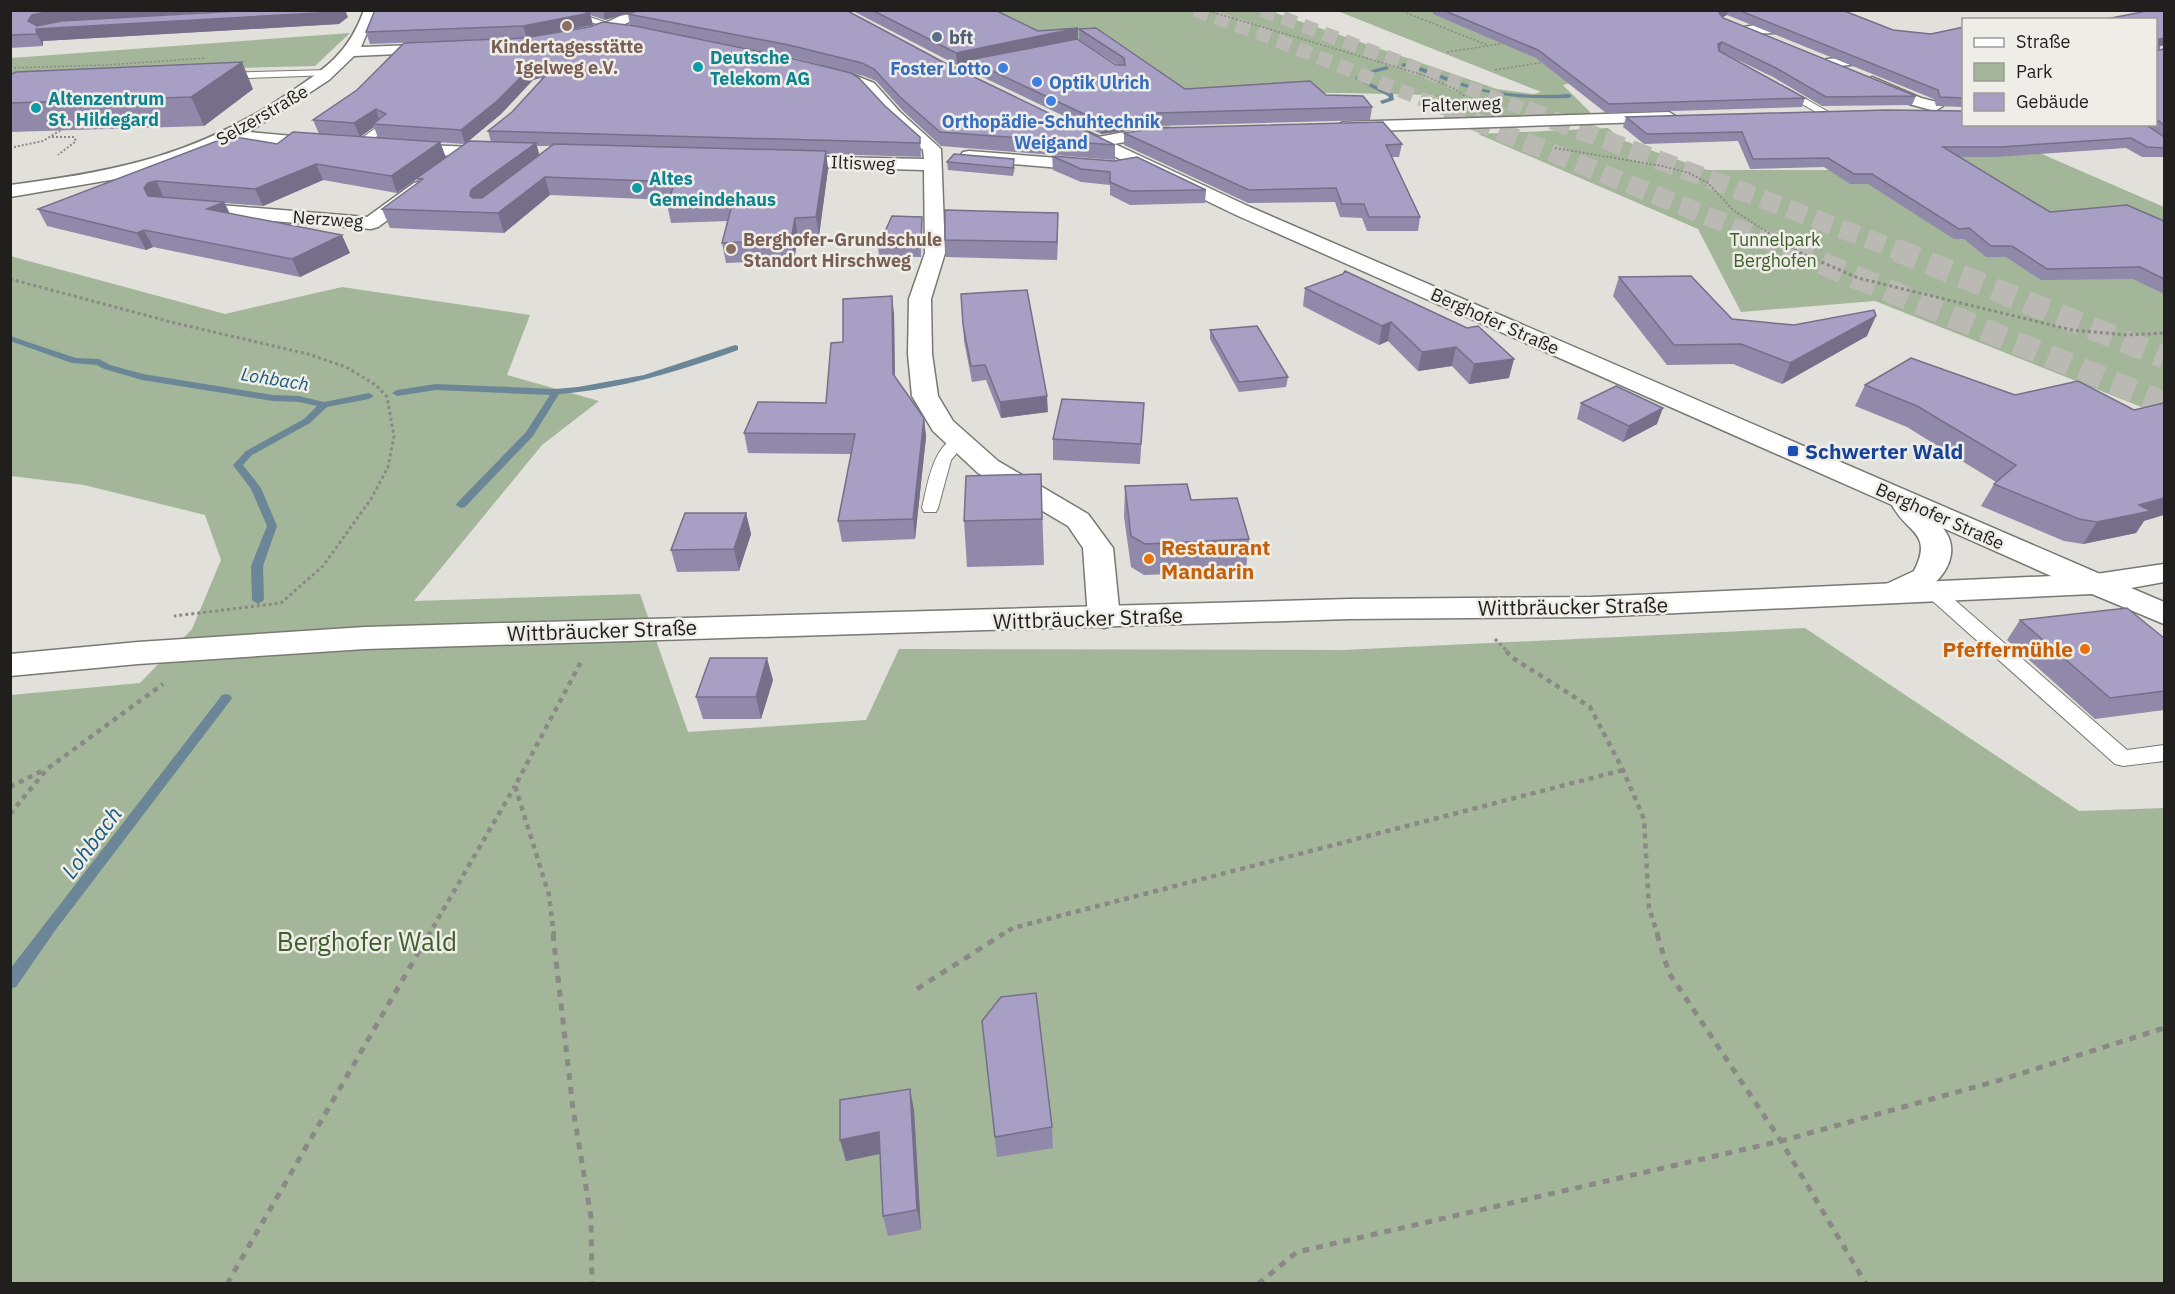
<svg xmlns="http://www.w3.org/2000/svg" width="2175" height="1294" font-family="'IBM Plex Sans',sans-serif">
	<rect width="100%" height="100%" fill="#e2e0da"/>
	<!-- green -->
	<path fill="#a3b699" d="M1356,10H1616L1652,61L1563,85L1592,114L1464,119L1432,95L1343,93H1309L1175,106L1083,39L1050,46L944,11H1270L1497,89L1534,94L1541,92L1340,12Z
		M350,33L315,66L31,73L11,82V58Z
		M1608,128L1622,140L1707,170H1886L1921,146L2021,145L2164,207V416L1875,301L1741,312L1698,229L1478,134Z
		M10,256L225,314L342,287L530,315L507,375L599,401L542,445L414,601L640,594L688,732L866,720L899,649L1343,650L1805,628L2079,811L2164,808V1283H11V695L140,683L192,629L221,560L205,515L84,485L11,476Z"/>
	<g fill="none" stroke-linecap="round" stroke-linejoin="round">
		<!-- stream -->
		<path fill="#6b8797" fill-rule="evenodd" d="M1403,63C1428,67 1450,80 1475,87C1505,95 1538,96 1569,94L1572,96L1569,98C1536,99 1504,98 1472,89C1448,83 1426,71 1401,66Z
			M1387,66L1389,69L1365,75L1362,79L1393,94L1394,100L1382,104L1380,101L1389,98L1388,96L1355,79L1361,73Z
			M10,336L76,358L99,359L110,365L143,374L273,395L299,396L324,402L369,393L374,396L369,399L327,407L310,423L252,455L243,465L261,488L277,526L263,566L264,600L258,604L252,600L251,566L267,526L251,489L233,465L246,451L304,419L317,406L299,402L273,401L142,380L104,369L97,365L72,363L10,341Z
			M735,345L738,346V350C680,371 621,389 559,394L533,436L465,507L461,508L456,505L457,503L526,432L550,395L436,390L397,396L392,393L397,390L436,384L555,389L578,387L644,375Z
			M226,694L230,695L232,698L230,701L54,932L16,987L10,989V969L222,695Z"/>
		<!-- trunk-tunnel-far2 -->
		<path stroke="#bbb9b4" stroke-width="14" stroke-dasharray="14 8" stroke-linecap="butt" d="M1195,10L1264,35L1451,111
			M1262,10L1530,111"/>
		<!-- trunk-tunnel-far1 -->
		<path stroke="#bbb9b4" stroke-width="19" stroke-dasharray="19 9" stroke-linecap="butt" d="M1447,110L1793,251
			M1526,110L1900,251"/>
		<!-- trunk-tunnel -->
		<path stroke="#bbb9b4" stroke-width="23" stroke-dasharray="23 12" stroke-linecap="butt" d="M1789,250L2164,403
			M1896,250L2164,357"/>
		<!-- service casing -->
		<g stroke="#7a7872" stroke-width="2">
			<path id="service" d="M569,10H578L581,14L616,26L612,28L575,18Z
				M996,57L1000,60L999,62L950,73L946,70Z
				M329,70L333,73L332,75L221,79L216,76L221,73Z
				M1781,85L1827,111L1829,113L1821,115L1778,90L1776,88Z
				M380,125L389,127L360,149H352V145Z
				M958,437L966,442L951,460L938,508L936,512H924L922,508C927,487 933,443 958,437Z
				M1934,586L1941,588L2127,750L2164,745V761L2123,766L2115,764L1927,596L1925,592L1927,588Z"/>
		</g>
		<!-- minor casing -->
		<g stroke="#7a7872" stroke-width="3">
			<path id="minor" d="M364,10H377L361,47L443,44L450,48L443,52L354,56L329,80L249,132L326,139L332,140L335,144L332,148L326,149L232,141L182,161L128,177L10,197V185C119,171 197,155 289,93C325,69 349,53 364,10Z
				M647,10H675L674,13L629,22L606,33L572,40L565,36L567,33L597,27L620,16Z
				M1767,23L1788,26L1790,29C1784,35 1760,32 1749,34L1742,30L1744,27Z
				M1857,57L1862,58L1864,61L1862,64L1827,67L1820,63L1827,59Z
				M824,66L849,73L874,83L900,112L941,149L945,253L931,299L932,354L938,396L953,421L998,461L1088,514L1113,548L1120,618L1115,625L1104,628L1093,625L1088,618L1083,548L1068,526L978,473L933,431L912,396L908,354L909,299L925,253L924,170L782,166L776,165L773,161L776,157L782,156L924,159L923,150L888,118L862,89L819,74L816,71L819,68Z
				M1872,77L1921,98L1941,103L1943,106L1935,111L1909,104L1867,85L1864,82Z
				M1669,112L1677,117L1675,121L1343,132L1335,127L1343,122Z
				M1168,128L1174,129L1177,133L1174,137L1135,140L1099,147L1093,146L1090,142L1093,138L1135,130Z
				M398,144L500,148L506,149L509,153L506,157L500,158L392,153L389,149L392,145Z
				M969,151L1097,161L1103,162L1106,166L1103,170L1097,171L963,160L960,156L963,152Z
				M421,181L428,183L430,187L428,191L378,227L371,229L184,214L177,212L174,208L177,204L184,202L367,217L414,183Z"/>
		</g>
		<!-- tertiary casing -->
		<g stroke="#7a7872" stroke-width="3">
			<path id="tertiary" d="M1074,125L1250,207L2107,577L2112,584L2107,591L2096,594L2085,591L1943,528C1972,564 1918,609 1882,600L1877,593L1882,586L1914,571C1934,532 1906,533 1892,505L1236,215L1068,134L1066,130L1068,126Z"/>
		</g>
		<!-- secondary casing -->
		<g stroke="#7a7872" stroke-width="3">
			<path id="secondary" d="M2164,564V582L2131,588L2164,602V624L2092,594L1591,617L1349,619L365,649L138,664L10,676V654L138,642L365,627L1349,599L1591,597L2096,574Z"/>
		</g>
		<!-- path-far4 -->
		<path stroke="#8a8985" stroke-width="1.5" stroke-dasharray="2 2" stroke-linecap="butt" d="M1205,10L1423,75L1455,89L1466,97
			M1399,10L1487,45
			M1447,52L1506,43
			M10,68L107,65L206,58
			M1495,70L1545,62"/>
		<!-- path-far3 -->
		<path stroke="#8a8985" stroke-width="2" stroke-dasharray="2 2" stroke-linecap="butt" d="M52,137H74L76,141L58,155
			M10,148L43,141L64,128
			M1555,148L1662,166L1689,173L1708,183L1733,210L1797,251"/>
		<!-- path-far2 -->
		<path stroke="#8a8985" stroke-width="3" stroke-dasharray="3 3" stroke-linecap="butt" d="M1794,250L1858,278L2072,330L2127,335L2164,333
			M10,279L175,323L308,354L346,367L376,385L387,397L394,436L388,467L371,499L323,566L281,603L174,616
			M1495,639L1508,652"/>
		<!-- path-far1 -->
		<path stroke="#8a8985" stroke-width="4.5" stroke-dasharray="5 5" stroke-linecap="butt" d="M1506,651L1513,658L1590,707L1623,770L1644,819L1649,908L1658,936
			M10,787L44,770
			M10,814L47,769L163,684
			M428,936L515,786
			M554,936L549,895L515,786L581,662
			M1000,936L1013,928L1623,770"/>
		<!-- path -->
		<path stroke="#8a8985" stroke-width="5" stroke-dasharray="7 7" stroke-linecap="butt" d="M553,934L573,1109L591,1217L592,1284
			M1657,934L1669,973L1781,1141L1866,1284
			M917,989L1003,934
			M227,1284L429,934
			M1258,1284L1297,1252L1781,1141L2004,1079L2164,1028"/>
		<!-- service -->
		<use href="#service" fill="#fff" fill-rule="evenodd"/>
		<!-- minor -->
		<use href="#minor" fill="#fff" fill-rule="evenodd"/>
		<!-- tertiary -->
		<use href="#tertiary" fill="#fff" fill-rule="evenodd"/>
		<!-- secondary -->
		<use href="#secondary" fill="#fff" fill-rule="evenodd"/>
	</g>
	<!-- wall -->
	<path fill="#9089a9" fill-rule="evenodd" d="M10,10H238L67,21L348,17L339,24L43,41V46L10,48Z
		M581,10H637L605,20L590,15L593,25L532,37L630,26L628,14L943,62L1115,145V160L941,146L902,110L876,81L864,76L790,57L656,31L885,106L920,137L921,157L826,154L828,169L819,236L798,237L794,260L726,263L722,243L728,221L671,223L667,204L668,200L550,195L504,233L390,228L382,209L418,183L417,179L397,193L323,180L263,206L225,203L230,214L350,253L300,277L153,247L146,250L47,226L38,209L277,144L319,134L313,120L525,38L370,44L366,32ZM540,78L543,79L512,112L488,131L491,142L446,158L440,142L421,141L465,144L501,114L533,80ZM374,127L378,138L360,137ZM537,146H550L539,155Z
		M851,10H995L1038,31L1078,28V39L1116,65H1118L1079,40V29L1185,89L1326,95L1372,107L1370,120L1157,126L1101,134L970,71L969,63L957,65Z
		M1433,10H1842L1893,30L1931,34L1964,27V107L1936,106L1934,99L1727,15L1722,17L1916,96L1912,105L1822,106L1773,77L1719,51L1805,98L1802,107L1606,113L1536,58L1433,14Z
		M2164,10V45L2159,47V50L2164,49V157H2142L2126,148L1996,157H1959L2050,212L2164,221V294L2133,279L2041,280L2006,257H1986L1964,239H1954L1868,184H1850L1824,167L1750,169L1738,141L1644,144L1623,127L1626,117L1964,124H2156V20Z
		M10,75L253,89L204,126L10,132Z
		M1124,133L1402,144L1399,157H1392L1420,217L1418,231H1367L1362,218L1340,217L1335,202L1248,203L1124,145Z
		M1052,156L1206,190L1205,203L1130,205L1110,195V185L1081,182L1053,170Z
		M947,162L1015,167L1013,176L948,170Z
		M1058,213L1057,260L946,257L945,240Z
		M922,217V226L921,257L879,256L878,247Z
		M1343,274L1509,378L1469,384L1452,366L1418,371L1388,341L1379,345L1303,306L1305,288Z
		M1619,277L1732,319L1794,325L1867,336L1782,384L1733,364L1667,365L1613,296Z
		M961,294L1048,412L1001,418L986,380L972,382L964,341Z
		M894,313L895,377L924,418L926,437L915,539L842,542L838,521L851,454L748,453L744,433L826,403L843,342Z
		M1210,330L1288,377L1286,387L1239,392L1210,339Z
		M1911,358L2144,521L2136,533L2083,544L2064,541L1981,506L1994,484L1996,482L1907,427L1855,406L1865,385Z
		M1144,403L1140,464L1053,460V439Z
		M1581,403L1657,424L1623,442L1577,419Z
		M1041,474L1044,565L967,567L964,521Z
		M1125,486L1191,500L1249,539L1246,571L1144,575L1131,567L1124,517Z
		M746,513L751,534L739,571L677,572L671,550Z
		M2020,620L2164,638V710L2095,719L2007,640Z
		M773,680L761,719H703L696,697Z
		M982,1021L1052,1127L1053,1148L997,1157Z
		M914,1110L921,1230L888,1236L883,1216L880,1154L846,1161L840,1140Z"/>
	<!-- shaded-wall -->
	<path fill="#766f89" d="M55,10H238L67,21L38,27L28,21L32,15Z
		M337,10H345L348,17L339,24L43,41V46L37,34L36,29Z
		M603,10H637L605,20Z
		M1723,10H1728L1727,15L1717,20L1719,13Z
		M590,13L593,25L527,38L523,26Z
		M1078,28V40L969,60V63L957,65L956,53Z
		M2164,38V45L2156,47L2159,39Z
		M1722,42L1719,51L1715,53L1718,44Z
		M242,62L253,89L204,126L191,97Z
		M537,65L540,78L533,80L501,114L465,144L461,130L530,68Z
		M376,109L380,123L373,124L374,127L360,137L354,123Z
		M1157,113V126L1101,134V122Z
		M440,142L446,158L397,193L391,176Z
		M536,143L541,161L478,209L470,196L471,190Z
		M826,151L828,169L819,236L816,217Z
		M316,164L323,180L263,206L255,189Z
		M545,177L550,195L504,233L498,213Z
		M156,181L164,198L152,205L144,188L148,183Z
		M224,202L232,219L207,209Z
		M1058,213V231L1057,260V242Z
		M795,218L798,237L794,260L791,240Z
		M144,230L153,247L146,250L137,233Z
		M342,235L350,253L300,277L292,259Z
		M892,296L894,313L895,393L893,374Z
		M1876,316L1867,336L1782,384L1790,363Z
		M1391,322L1388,341L1379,345L1382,326Z
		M1456,347L1452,366L1418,371L1422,352Z
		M1514,359L1509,378L1469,384L1474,364Z
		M1047,396L1048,412L1001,418L1000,402Z
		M1663,408L1657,424L1623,442L1629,426Z
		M924,418L926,437L915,539L913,519Z
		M2164,498V515L2144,521L2136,533L2083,544L2097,522L2139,505Z
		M746,513L751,534L739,571L734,549Z
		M767,658L773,680L761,719L756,697Z
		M910,1089L914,1110L921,1230L917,1210Z
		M879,1132L884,1153L846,1161L840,1140Z"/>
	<!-- building -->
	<path fill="#a89fc4" stroke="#766f89" stroke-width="1.5" d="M10,10H55L32,15L28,21L37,26L61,21L257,10H337L335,12L36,29L37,34L10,35Z
		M375,10H579L590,13L523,26L366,32Z
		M640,10H846L943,62L1115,145L940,132L900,97L874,69L862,63L789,45L628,14Z
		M872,10H995L1038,31L1078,28L956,53Z
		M1443,10H1723L1719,13L1723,18L1916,96L1826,97L1776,68L1722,42L1718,44L1719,51L1805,98L1609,104L1538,50Z
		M1738,10H1842L1893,30L1931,34L1964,27V98L1940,97L1938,90Z
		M2152,10H2164V38L2159,39V50L2164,49V125L2156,119V20H2101Z
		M603,22L635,26L786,57L851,73L859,78L885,106L920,137V143L488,131L512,112L545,76L547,70L537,65L530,68L497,101L461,130L373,124L386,114L376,109L354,123L313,120L357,90L404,43L524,38L589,27Z
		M1096,28L1185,89L1310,81L1326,95L1363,96L1372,107L1157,113L1101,122L969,60L1077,39L1116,65H1125L1124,58L1079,29Z
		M242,62L191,97L10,103V75L16,72Z
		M1887,110L1964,111V124H2145L2164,137V148L2147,147L2131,138L2001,147H1943L2050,212L2127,205L2164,221V279L2140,267L2047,269L2012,246H1991L1969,228L1959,229L1872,174H1854L1828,158L1753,159L1742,132L1647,134L1626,117Z
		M1383,122L1402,144L1386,145L1420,217H1369L1364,204H1342L1336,188L1249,190L1124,133L1158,128Z
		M293,132L440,142L391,176L316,164L255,189L156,181L148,183L144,188L148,196L224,202L207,209L342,235L292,259L144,230L137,233L38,209L230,136L277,144Z
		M469,141L536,143L471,190L470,196L473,198H482L554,144L826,151L816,217L795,218L791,240L722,243L733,201L667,204L675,182L545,177L498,213L382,209L423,179L417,178Z
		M954,154L1014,159L1013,168L947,162Z
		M1052,156L1114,161L1137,157L1206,190L1130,191L1110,182V172L1081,169Z
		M945,210L1058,213L1057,242L945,240Z
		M892,216L922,217L921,248L878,247Z
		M1345,271L1467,328L1478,326L1514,359L1474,364L1456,347L1422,352L1391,322L1382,326L1305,288L1343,274Z
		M1691,276L1732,319L1794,325L1874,310L1876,316L1790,363L1741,344L1674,345L1619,277Z
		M1027,290L1047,396L1000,402L985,365L971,366L963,325L961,294Z
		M892,296L893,374L924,418L913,519L838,521L855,434L744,433L758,402L826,403L831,343L843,342V299Z
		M1257,326L1288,377L1239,382L1210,330Z
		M1911,358L2015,395L2078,381L2134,410L2164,403V498L2139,505L2151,511L2097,522L2079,519L1994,484L2016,465L1917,406L1865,385Z
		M1616,386L1663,408L1629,426L1581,403Z
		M1062,399L1144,403L1141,444L1053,439Z
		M1041,474L1042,519L964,521L966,476Z
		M1187,484L1191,500L1237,498L1249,539L1145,544L1131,536L1125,486Z
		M685,513H746L734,549L671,550Z
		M2127,608L2164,638V691L2110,698L2020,620Z
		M710,658H767L756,697H696Z
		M1036,993L1052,1127L995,1137L982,1021L1001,997Z
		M910,1089L917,1210L883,1216L879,1132L840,1140V1100Z"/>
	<!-- markers -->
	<g fill="#8d6e63" stroke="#efede7" stroke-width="2">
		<circle cx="567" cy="26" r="6"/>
		<circle cx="731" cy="249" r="6"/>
	</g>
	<circle fill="#5c6f8a" stroke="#efede7" stroke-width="2" cx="937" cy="37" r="6"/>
	<g fill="#0f9aa8" stroke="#efede7" stroke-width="2">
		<circle cx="698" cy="67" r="6"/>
		<circle cx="36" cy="108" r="6"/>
		<circle cx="637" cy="188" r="6"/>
	</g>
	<g fill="#3f7fe0" stroke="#efede7" stroke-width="2">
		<circle cx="1003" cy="68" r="6"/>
		<circle cx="1037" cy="82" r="6"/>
		<circle cx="1051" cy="101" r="6"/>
	</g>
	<rect fill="#1a4fb4" stroke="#efede7" stroke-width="2" x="1787" y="445" width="12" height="12" rx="3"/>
	<g fill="#e8710a" stroke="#efede7" stroke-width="2">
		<circle cx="1149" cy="559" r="6"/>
		<circle cx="2085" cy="649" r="6"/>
	</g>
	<g text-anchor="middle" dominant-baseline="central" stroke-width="5" stroke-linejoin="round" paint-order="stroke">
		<!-- far-service labels -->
		<g font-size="18" font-weight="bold" fill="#4e5e75" stroke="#efede7" text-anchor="start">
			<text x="949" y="37">bft</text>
		</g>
		<!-- far-education labels -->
		<g font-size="18" font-weight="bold" fill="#785e54" stroke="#efede7">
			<text x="567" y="46">Kindertagesstätte<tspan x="567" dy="21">Igelweg e.V.</tspan></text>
			<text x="743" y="239" text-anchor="start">Berghofer-Grundschule<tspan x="743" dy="21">Standort Hirschweg</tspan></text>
		</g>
		<!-- far-culture labels -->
		<g font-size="18" font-weight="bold" fill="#0d838f" stroke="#efede7" text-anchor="start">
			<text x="710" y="57">Deutsche<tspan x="710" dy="21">Telekom AG</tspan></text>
			<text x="48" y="98">Altenzentrum<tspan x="48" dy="21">St. Hildegard</tspan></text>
			<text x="649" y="178">Altes<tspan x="649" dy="21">Gemeindehaus</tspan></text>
		</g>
		<!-- far-shop labels -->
		<g font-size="18" font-weight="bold" fill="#366cbe" stroke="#efede7" text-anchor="end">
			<text x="991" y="68">Foster Lotto</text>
			<text x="1049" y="82" text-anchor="start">Optik Ulrich</text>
			<text x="1051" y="121" text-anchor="middle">Orthopädie-Schuhtechnik<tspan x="1051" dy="21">Weigand</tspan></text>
		</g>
		<!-- far-street labels -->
		<g font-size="18" fill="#201f1d" stroke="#efede7">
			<text transform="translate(1461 104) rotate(-2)">Falterweg</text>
			<text transform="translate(262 115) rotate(-30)">Selzerstraße</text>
			<text transform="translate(863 163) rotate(2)">Iltisweg</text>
			<text transform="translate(328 219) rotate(4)">Nerzweg</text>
			<text transform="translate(1495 321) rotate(24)">Berghofer Straße</text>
			<text transform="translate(1940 516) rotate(24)">Berghofer Straße</text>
		</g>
		<!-- far-park labels -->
		<g font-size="18" fill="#3e5e2b" stroke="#efede7">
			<text x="1775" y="239">Tunnelpark<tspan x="1775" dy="21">Berghofen</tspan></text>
		</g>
		<!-- far-water labels -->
		<g font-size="18" font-style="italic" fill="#155b7c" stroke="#efede7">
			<text transform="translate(275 379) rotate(9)">Lohbach</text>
		</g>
		<!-- transit labels -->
		<g font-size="21" font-weight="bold" fill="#164399" stroke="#efede7" text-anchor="start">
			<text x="1805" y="451">Schwerter Wald</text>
		</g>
		<!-- food labels -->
		<g font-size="21" font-weight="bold" fill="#c56008" stroke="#efede7" text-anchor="start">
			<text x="1161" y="547">Restaurant<tspan x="1161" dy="24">Mandarin</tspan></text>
			<text x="2073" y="649" text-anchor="end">Pfeffermühle</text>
		</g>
		<!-- street labels -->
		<g font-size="21" fill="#201f1d" stroke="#efede7">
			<text transform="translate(1573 606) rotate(-1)">Wittbräucker Straße</text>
			<text transform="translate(1088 618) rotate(-2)">Wittbräucker Straße</text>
			<text transform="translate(602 630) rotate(-2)">Wittbräucker Straße</text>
		</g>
		<!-- water labels -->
		<g font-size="22" font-style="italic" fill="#155b7c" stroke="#efede7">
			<text transform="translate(91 842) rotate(-53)">Lohbach</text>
		</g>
		<!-- near-park labels -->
		<g font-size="26" fill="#3e5e2b" stroke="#efede7">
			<text x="367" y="941">Berghofer Wald</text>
		</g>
	</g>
	<!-- border -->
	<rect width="2175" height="1294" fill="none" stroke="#201f1d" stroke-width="24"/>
	<!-- legend -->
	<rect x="1962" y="18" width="195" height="108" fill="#efede7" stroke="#9c9b96" stroke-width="1.5"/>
	<rect x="1974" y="38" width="30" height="9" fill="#ffffff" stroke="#9c9b96" stroke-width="1.5"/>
	<text x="2016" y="48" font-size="18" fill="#201f1d">Straße</text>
	<rect x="1974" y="63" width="30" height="18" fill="#a3b699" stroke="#9c9b96" stroke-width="1.5"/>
	<text x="2016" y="78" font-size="18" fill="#201f1d">Park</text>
	<rect x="1974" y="93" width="30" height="18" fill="#a89fc4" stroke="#9c9b96" stroke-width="1.5"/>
	<text x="2016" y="108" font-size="18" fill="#201f1d">Gebäude</text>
</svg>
